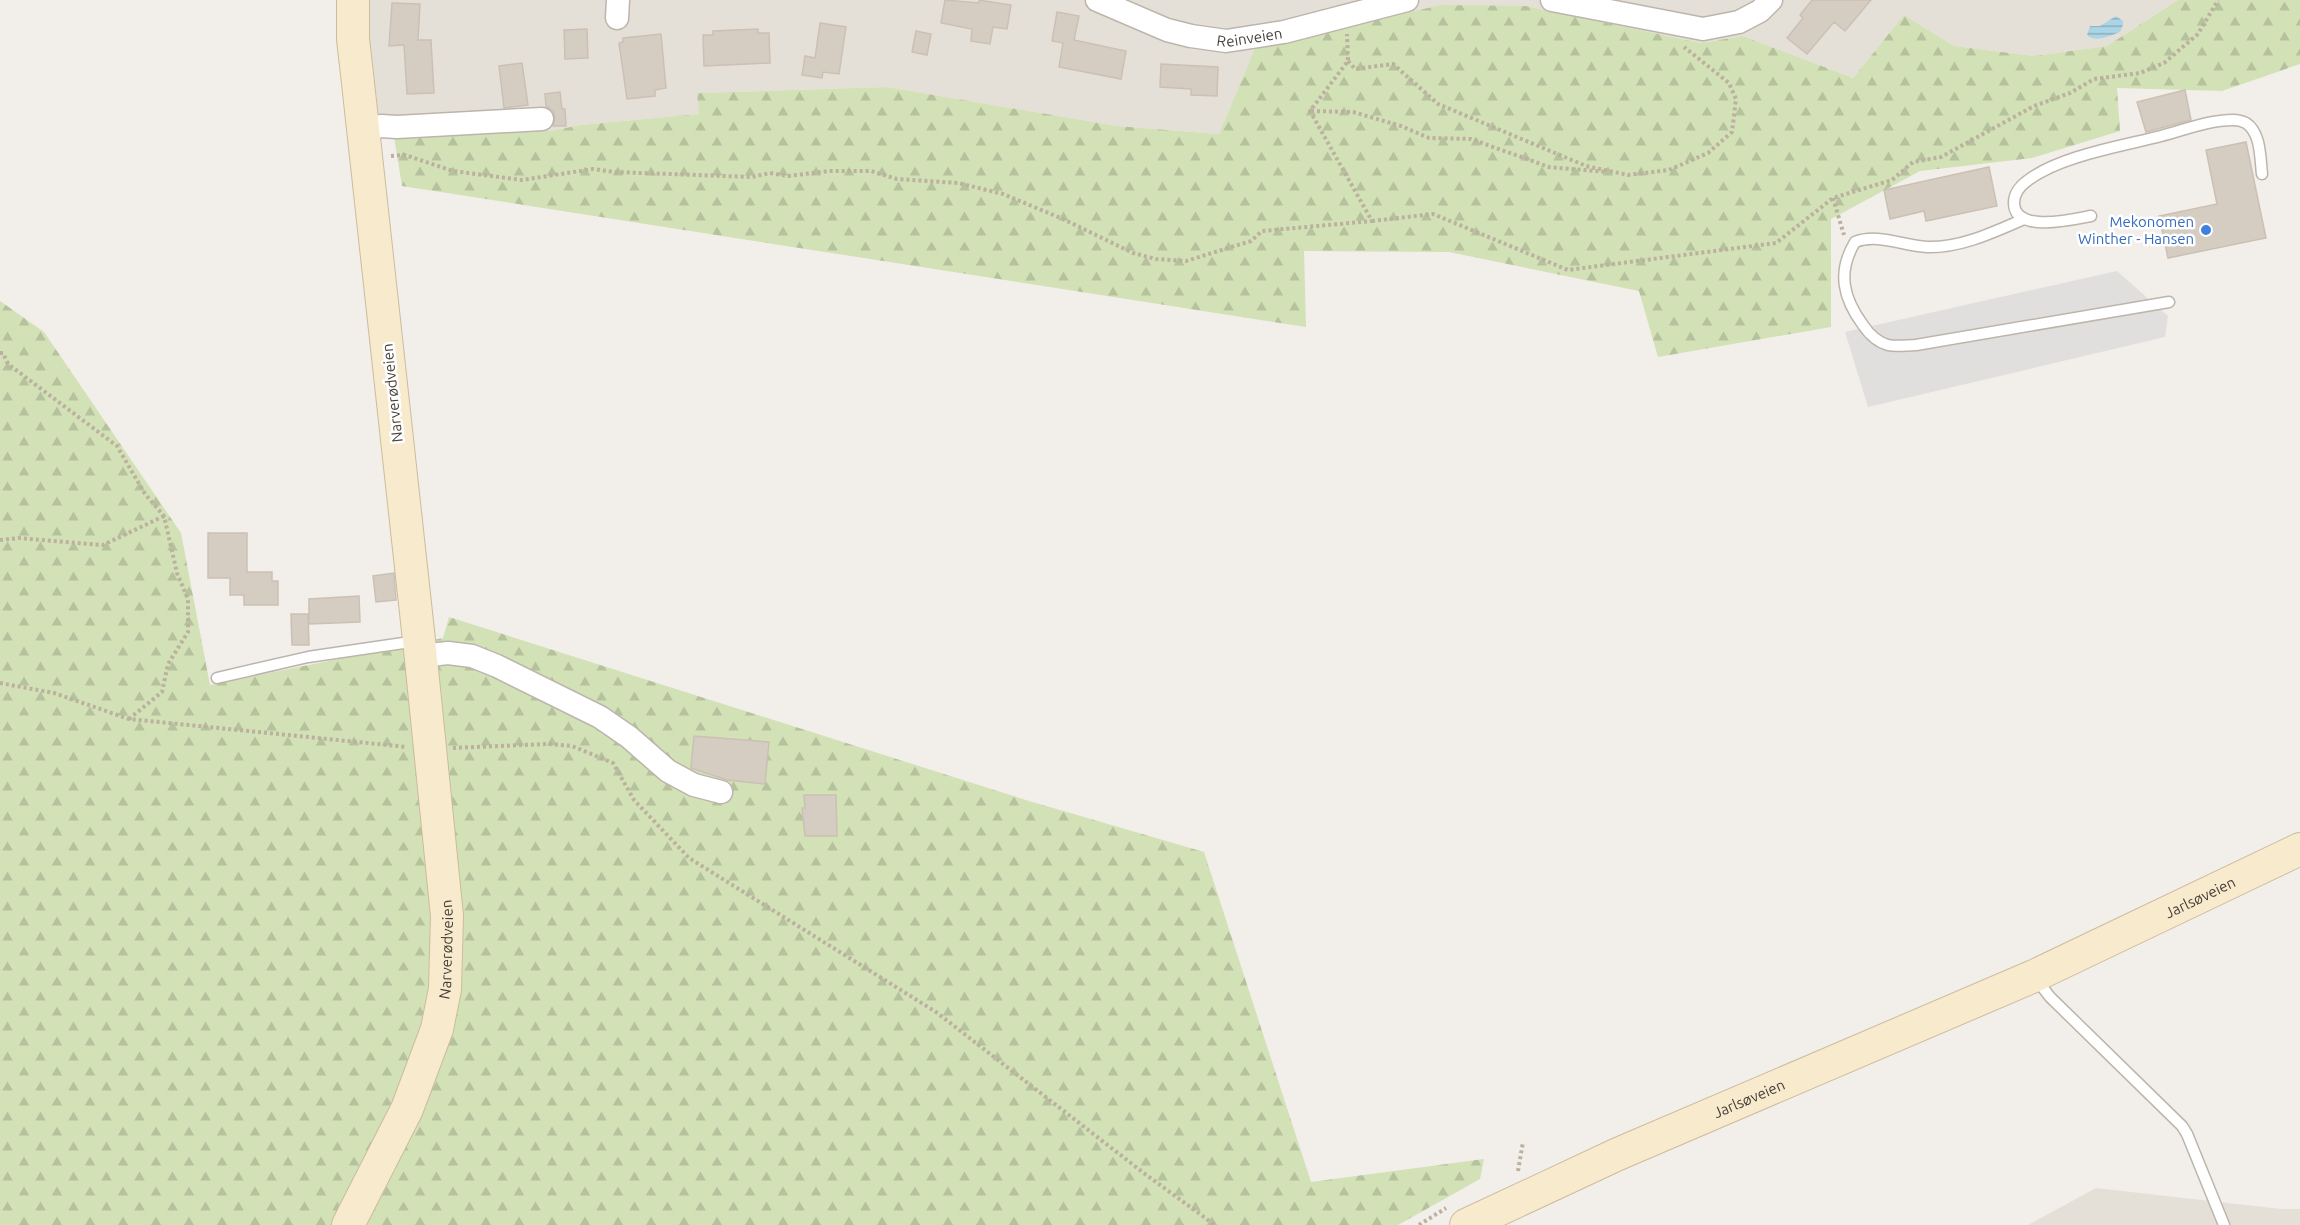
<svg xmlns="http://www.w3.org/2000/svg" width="2300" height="1225" font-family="Ubuntu,sans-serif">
	<defs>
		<pattern id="forest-firs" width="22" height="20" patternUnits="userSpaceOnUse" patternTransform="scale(1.5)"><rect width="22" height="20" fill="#d2e1b6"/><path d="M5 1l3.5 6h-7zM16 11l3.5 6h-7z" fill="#b6c29d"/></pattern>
		<pattern id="water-rules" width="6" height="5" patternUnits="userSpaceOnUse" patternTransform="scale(1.5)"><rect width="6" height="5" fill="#acd4e7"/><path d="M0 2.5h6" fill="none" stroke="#8eadbc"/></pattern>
	</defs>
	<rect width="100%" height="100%" fill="#f2eee9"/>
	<!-- residential -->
	<path fill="#e5e0d7" d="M342,0H2178L2107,46L2034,56L1954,46L1904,15L1853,78L1743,36L1701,43L1526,6L1255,48L1219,134L1117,126L887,87L697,93L700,114L580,125L551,131L353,133Z
		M2096,1188L2281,1209H2300V1225H2028Z"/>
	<!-- forest -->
	<path fill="url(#forest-firs)" d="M2178,0H2300V64L2222,91L2117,88L2120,131L2032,158L1920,171L1831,219V327L1658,357L1639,291L1449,252L1304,251L1306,327L402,186L393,131H551L580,125L699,114L697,93L887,87L1117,126L1219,134L1255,48L1441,5L1526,6L1701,43L1743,36L1853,78L1904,15L1954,46L2034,56L2107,46Z
		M0,301L44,332L181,533L210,685L443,638L449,617L1029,801L1204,852L1311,1182L1484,1159L1480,1179L1398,1225H0Z"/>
	<!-- parking -->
	<path fill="#e1dfdd" d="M2117,271L2168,316L2165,337L1868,407L1845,332Z"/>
	<!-- water -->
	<path fill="url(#water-rules)" d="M2116,16L2123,21V25L2120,32C2109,36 2096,43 2087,35L2090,26H2100Z"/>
	<!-- building -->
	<path fill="#d5ccc2" stroke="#ccc0b4" stroke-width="1.5" d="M945,0L979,3V0L1011,5L1007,29L993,27L990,44L971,41L972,29L941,23Z
		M1812,0H1871L1845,31L1834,22L1807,54L1787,38L1803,18L1800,15Z
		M392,3L420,4L418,40H431L434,93L407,94L404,45L389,46Z
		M1057,12L1079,16L1074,40L1126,51L1121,79L1059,67L1063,43L1052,41Z
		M820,23L846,27L839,74L823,72L822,78L802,75L805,56L815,58Z
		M587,29L588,58L565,59L564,30Z
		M758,29V33H769L770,63L704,66L703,35H713V31Z
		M916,31L931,34L927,55L912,52Z
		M661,34L666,88L655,90V96L627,99L619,43L623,42V38Z
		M522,63L528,105L504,108L499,66Z
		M1161,64L1218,67L1217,96L1191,95V89L1160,87Z
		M2185,90L2191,120L2146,132L2137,102Z
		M560,92L562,109H565L566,126H553L555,118L553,111L546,106L545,94Z
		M2246,142L2266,238L2168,258L2159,216L2217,204L2206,150Z
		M1989,167L1997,206L1926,221L1924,211L1890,219L1884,190Z
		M208,533H247V572H272V581H278V605H244V595H230V578H208Z
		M394,573L396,600L376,602L373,576Z
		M359,596L360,622L309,624V599Z
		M291,614H308L309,645H292Z
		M694,736L769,742L765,784L727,780L691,768Z
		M804,795H836L837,836H805L802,808H805Z"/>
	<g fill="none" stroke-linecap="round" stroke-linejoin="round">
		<!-- lane casing -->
		<g stroke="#bdb5ac" stroke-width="13">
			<path id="lane" d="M2091,216C2075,219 2014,234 2014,203C2014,194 2020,186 2027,181C2059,156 2122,146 2161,136C2184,130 2209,120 2233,120C2237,120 2242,121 2246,123C2261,133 2260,157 2262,174
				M2024,219C1994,232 1961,248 1927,247C1903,246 1878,233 1855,242C1837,272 1843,298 1863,325C1869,334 1877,342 1888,345C1896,347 1908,345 1916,345L2169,302
				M217,678L308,657L417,641
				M2036,979L2050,997L2182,1126L2187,1134L2224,1225"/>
		</g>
		<!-- street casing -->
		<g stroke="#bdb5ac" stroke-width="25">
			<g id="street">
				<path id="s1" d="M1097,0L1167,30L1191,36L1226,41L1284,32L1407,0"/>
				<path d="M1552,0L1703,29L1739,22L1760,11L1771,0"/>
				<path d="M617,18L618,0"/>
				<path d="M363,130L381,126L397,127L542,119"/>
				<path d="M421,656L448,653L472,656L497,666L600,717L629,737L668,771L694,785L721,792"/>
			</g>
		</g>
		<!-- secondary casing -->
		<g stroke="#ccbc9e" stroke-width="34">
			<g id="secondary">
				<path id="s2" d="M348,1225L407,1109L437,1029L445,989L447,916L419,640L357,74L353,39V0"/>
				<path id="s3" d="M1466,1225L1618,1154L2034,976L2300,849"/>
			</g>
		</g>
		<!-- path -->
		<path stroke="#bcb09f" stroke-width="4" stroke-dasharray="3 3" stroke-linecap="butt" d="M1348,61L1355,69L1393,64L1438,104L1586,166L1628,175L1669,170L1708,153L1732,132L1736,99L1729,83L1684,47
			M1311,111L1353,112L1401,126L1429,138L1471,139L1549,167L1606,172
			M391,156L405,155L453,171L522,180L593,169L614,172L752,177L770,173L788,176L829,171H871L897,179L958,183L1003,194L1063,219L1133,253L1156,259L1186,261L1251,241L1262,231L1372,221L1310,111L1348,61L1347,34
			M1833,198L1844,235
			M1372,221L1433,214L1568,270L1776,243L1833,198L1892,180L1913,162L1941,157L2034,106L2070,93L2094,79L2140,73L2164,63L2198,34L2218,0
			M0,353H3L8,364L117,446L145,494L164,516L177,573L188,599V632L168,664L162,692L129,719
			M0,540L19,538L103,545L164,516
			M0,683L54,693L129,719L407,747
			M453,748L548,744L572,746L613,763L634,800L689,858L936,1012L1145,1174L1215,1225
			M1518,1171L1523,1142
			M1419,1225L1446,1208"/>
		<!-- lane -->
		<use href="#lane" stroke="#fff" stroke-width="10"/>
		<!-- street -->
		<use href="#street" stroke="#fff" stroke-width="22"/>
		<!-- secondary -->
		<use href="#secondary" stroke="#f8eacd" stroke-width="32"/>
	</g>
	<!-- markers -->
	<circle fill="#3f7fe0" stroke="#fff" stroke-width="2" cx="2206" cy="230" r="6"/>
	<g text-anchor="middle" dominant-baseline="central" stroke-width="5" stroke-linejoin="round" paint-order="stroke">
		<!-- street labels -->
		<g font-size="15" fill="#453f38" stroke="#fff">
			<text stroke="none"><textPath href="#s1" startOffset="160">Reinveien</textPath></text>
			<text transform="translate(392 393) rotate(-96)">Narverødveien</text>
			<text stroke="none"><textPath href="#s3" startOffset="804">Jarlsøveien</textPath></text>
			<text stroke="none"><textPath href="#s2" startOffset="296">Narverødveien</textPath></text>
			<text stroke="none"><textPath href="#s3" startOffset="310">Jarlsøveien</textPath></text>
		</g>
		<!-- shop labels -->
		<g font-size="15" fill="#366cbe" stroke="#fff" text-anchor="end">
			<text x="2194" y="221">Mekonomen<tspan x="2194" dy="17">Winther - Hansen</tspan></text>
		</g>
	</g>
</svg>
